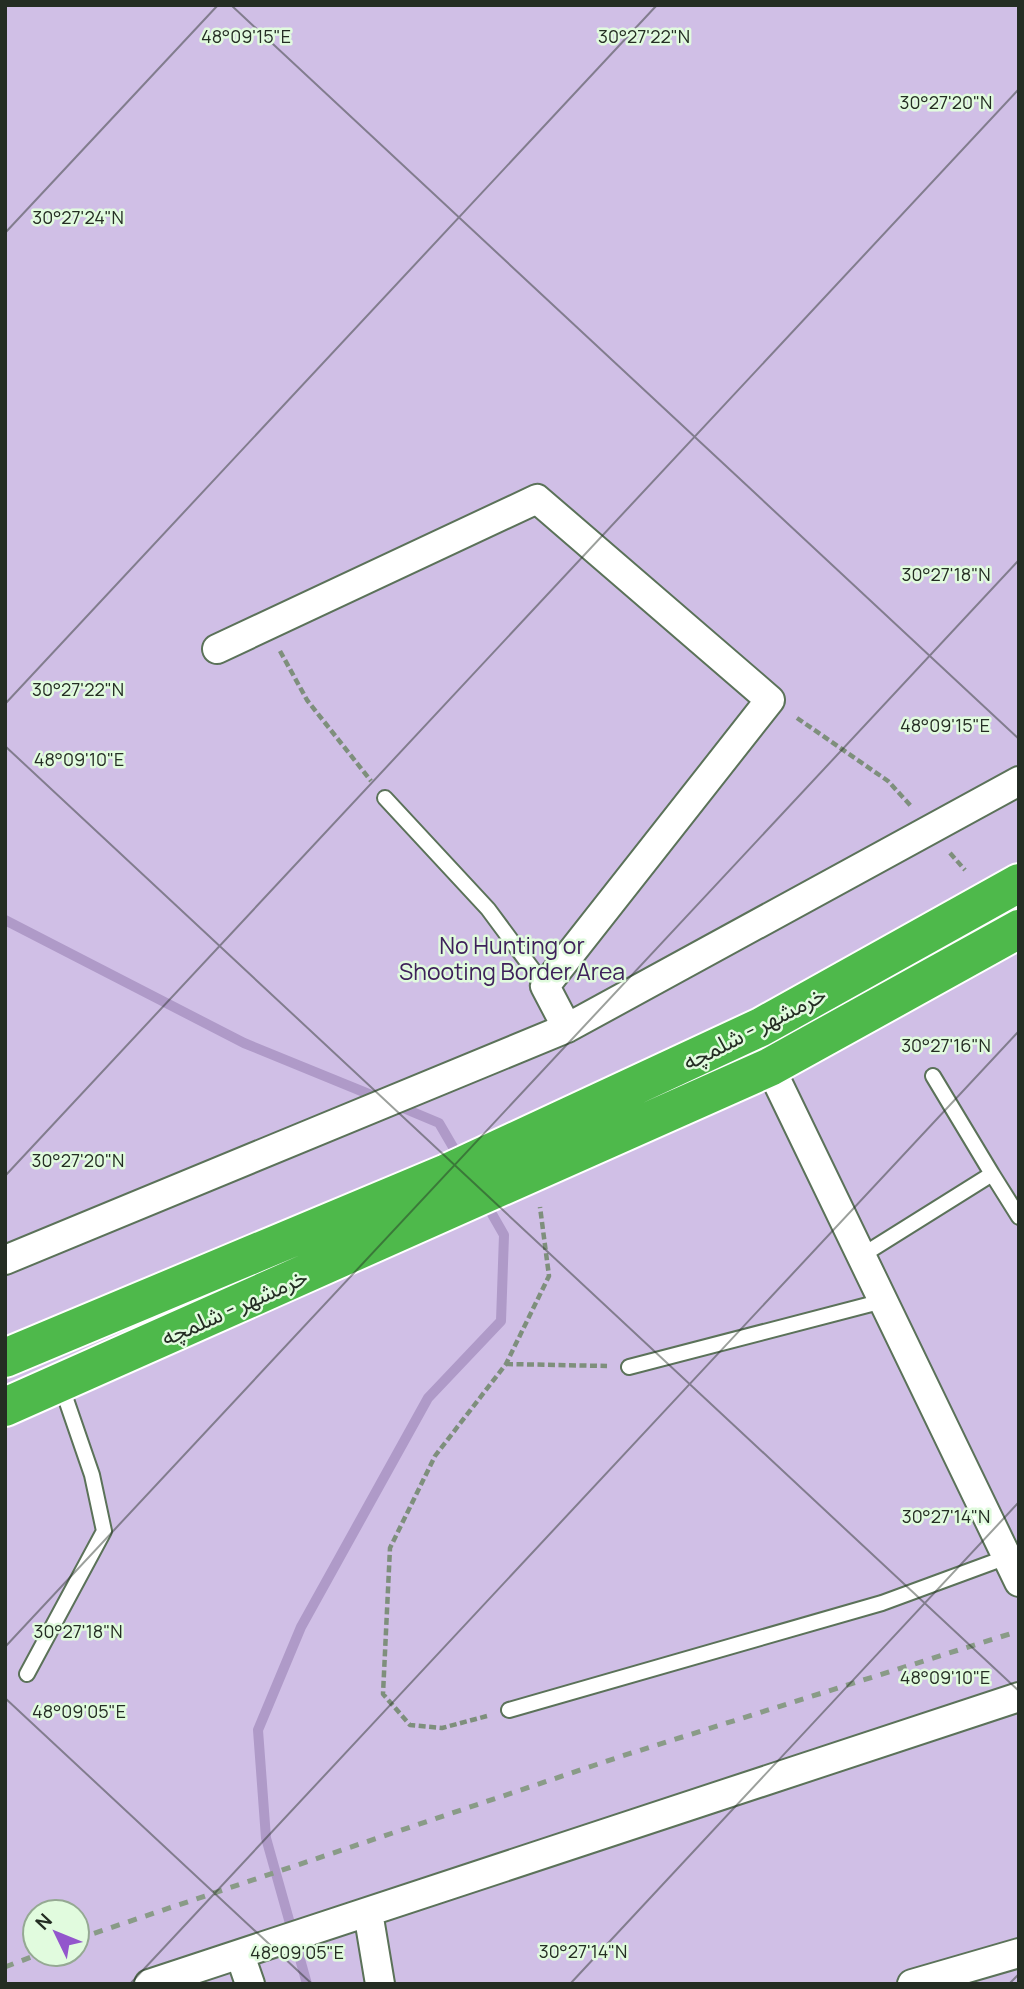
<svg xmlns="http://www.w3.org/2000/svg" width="1024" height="1989" font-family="Manrope,'Noto Sans Arabic',sans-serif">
	<rect width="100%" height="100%" fill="#e1fbde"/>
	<!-- green -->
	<path fill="#d0bfe6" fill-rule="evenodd" d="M5,5H1019V1984H5ZM35,1912H77V1954H35Z"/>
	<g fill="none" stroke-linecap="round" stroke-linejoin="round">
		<!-- stream -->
		<path stroke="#af9ac8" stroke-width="10" d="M5,920L244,1043L381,1099
			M396,1105L439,1123L460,1159
			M307,1984L266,1838L258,1730L301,1627L428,1398L501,1321L504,1235L484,1200"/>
		<!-- lane casing -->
		<g stroke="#5b7259" stroke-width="18">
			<path id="lane" d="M385,798L488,909L545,986
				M933,1076L992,1174
				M861,1256L992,1174L1019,1217
				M629,1367L883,1301
				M27,1674L104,1531L92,1475L61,1385
				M509,1710L882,1603L1007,1557"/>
		</g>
		<!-- street casing -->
		<g stroke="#5b7259" stroke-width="32">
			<path id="street" d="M217,649L537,499L770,700L545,986L567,1028
				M770,1067L1019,1582
				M5,1260L567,1028L1019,781
				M368,1912L380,1984
				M240,1955L250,1984
				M149,1984L1019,1697
				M912,1984L1019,1953"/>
		</g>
		<!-- highway casing -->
		<g stroke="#fff" stroke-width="42">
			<path id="highway" d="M5,1358L447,1173L761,1027L1019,883
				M5,1407L770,1067L1019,929"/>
		</g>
		<!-- path -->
		<path stroke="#7e8f7c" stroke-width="4.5" stroke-dasharray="7 3.5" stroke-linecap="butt" d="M280,651L307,700L371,781
			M797,718L888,781L911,806
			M950,853L965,870
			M506,1364L607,1366
			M487,1716L442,1728L410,1725L383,1694L390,1548L435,1456L506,1364L549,1276L540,1207"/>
		<!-- lane -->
		<use href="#lane" stroke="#fff" stroke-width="14"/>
		<!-- street -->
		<use href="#street" stroke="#fff" stroke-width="28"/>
		<!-- highway -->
		<use href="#highway" stroke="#4eb94b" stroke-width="38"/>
		<!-- rail -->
		<path stroke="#899b87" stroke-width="5" stroke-dasharray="9 9" stroke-linecap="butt" d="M77,1939L622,1756L1019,1631
			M5,1967L39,1954"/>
	</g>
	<!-- ticks -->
	<path fill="none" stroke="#242d23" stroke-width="2" stroke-opacity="0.45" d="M231,5L1019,739M5,233L218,5M5,704L657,5M5,746L1019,1691M5,1176L1019,89M5,1647L1019,560M5,1698L312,1984M130,1984L1019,1031M570,1984L1019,1502M1009,1984L1019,1974"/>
	<g text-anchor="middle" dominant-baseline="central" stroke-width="5" stroke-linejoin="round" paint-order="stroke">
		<!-- park labels -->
		<g font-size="23" fill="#3e215a" stroke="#e1fbde">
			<text x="512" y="945">No Hunting or<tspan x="512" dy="26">Shooting Border Area</tspan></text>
		</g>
		<!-- street labels -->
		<g font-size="23" fill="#242d23" stroke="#e1fbde">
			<text transform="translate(754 1027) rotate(-27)">خرمشهر - شلمچه</text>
			<text transform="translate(234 1306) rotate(-24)">خرمشهر - شلمچه</text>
		</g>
	</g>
	<g font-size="18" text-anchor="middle" fill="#242d23" stroke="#e1fbde" stroke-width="5" stroke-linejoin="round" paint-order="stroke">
		<text x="246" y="43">48°09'15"E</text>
		<text x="644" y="43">30°27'22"N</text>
		<text x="946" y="109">30°27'20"N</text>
		<text x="78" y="224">30°27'24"N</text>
		<text x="946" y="581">30°27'18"N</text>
		<text x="78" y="696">30°27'22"N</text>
		<text x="945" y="732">48°09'15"E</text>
		<text x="79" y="766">48°09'10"E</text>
		<text x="946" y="1052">30°27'16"N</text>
		<text x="78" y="1167">30°27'20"N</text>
		<text x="946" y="1523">30°27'14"N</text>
		<text x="78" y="1638">30°27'18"N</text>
		<text x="945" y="1684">48°09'10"E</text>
		<text x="79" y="1718">48°09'05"E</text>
		<text x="583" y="1958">30°27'14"N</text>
		<text x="297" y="1959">48°09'05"E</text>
	</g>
	<!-- border -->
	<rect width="1024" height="1989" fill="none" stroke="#242d23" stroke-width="14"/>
	<!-- north arrow -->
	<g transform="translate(56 1933) rotate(313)"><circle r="33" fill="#e1fbde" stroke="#95a993" stroke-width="2"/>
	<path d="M0-5L12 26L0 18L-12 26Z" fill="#9356cc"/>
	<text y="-10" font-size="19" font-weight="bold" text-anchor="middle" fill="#242d23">N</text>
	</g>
</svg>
